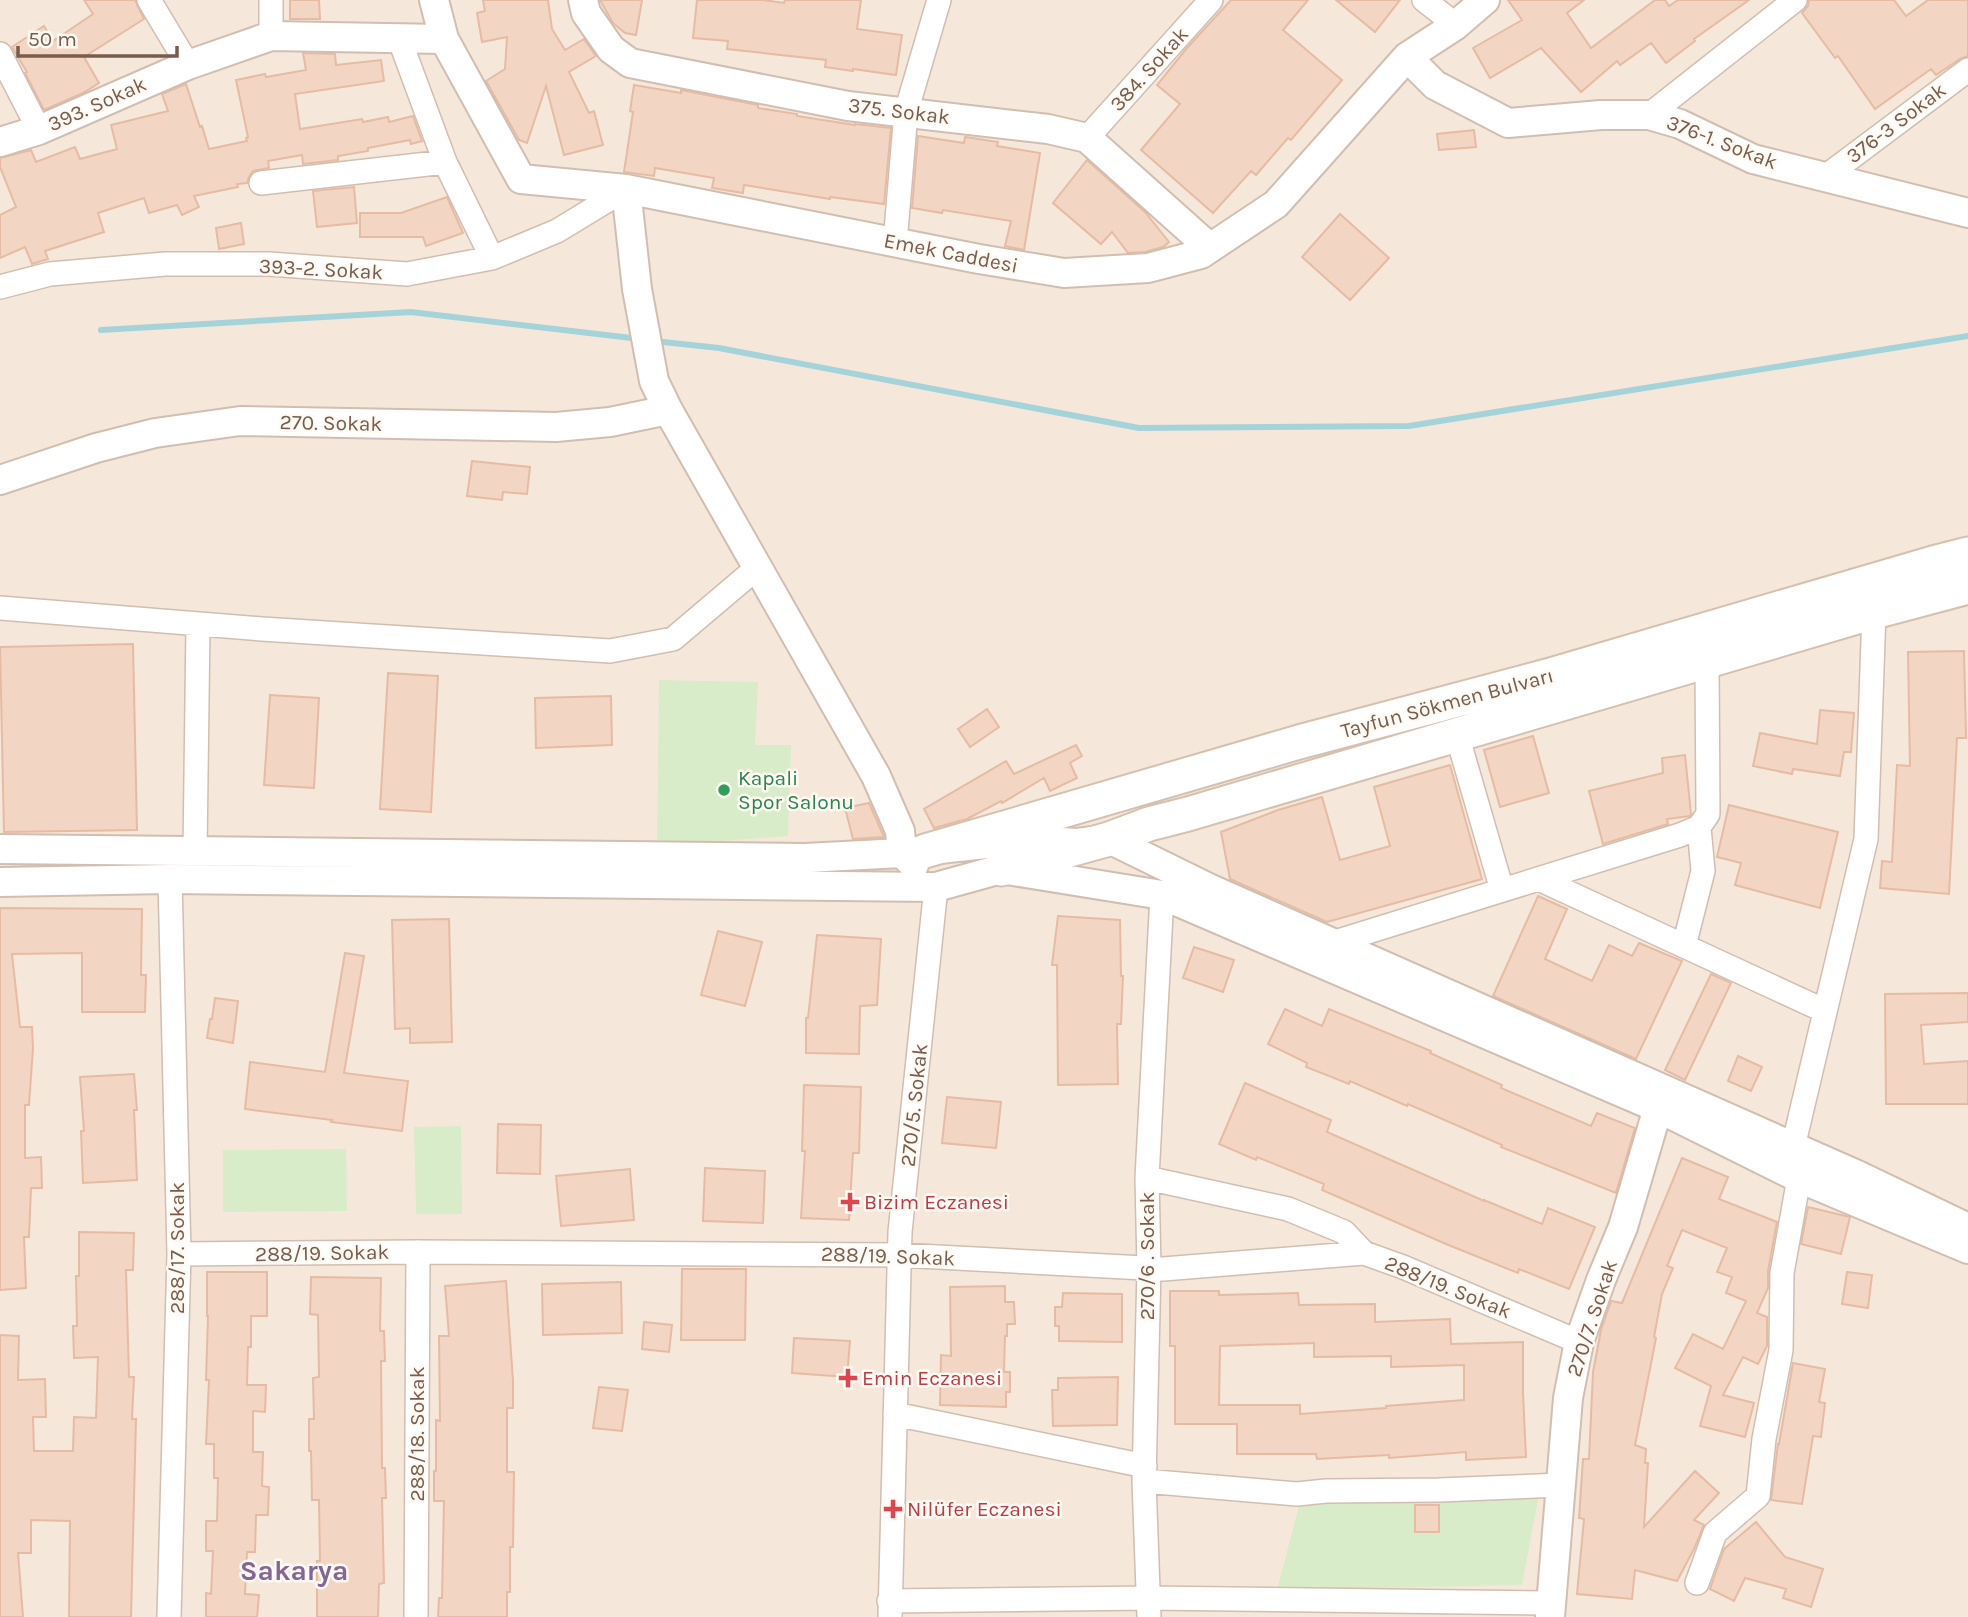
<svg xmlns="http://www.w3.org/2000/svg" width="1968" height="1617" font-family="Karla,sans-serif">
	<rect width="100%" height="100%" fill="#fdf6ec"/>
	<!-- residential -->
	<path fill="#f5e8da" d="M0,0H1968V1617H0Z"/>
	<!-- green -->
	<path fill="#d8ecc9" d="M659,680L758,682L755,745H791L788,836L657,846Z
		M461,1126L462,1214H416L414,1127Z
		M346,1149L347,1211L223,1212V1150Z
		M1538,1499L1522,1585L1277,1590L1300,1502Z"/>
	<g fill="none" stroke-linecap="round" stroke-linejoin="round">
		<!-- stream -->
		<path stroke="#a5d3da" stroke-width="6" d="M101,330L411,312L640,339
			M654,341L719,348L1139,428L1409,426L1968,336"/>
	</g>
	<!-- building -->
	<path fill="#f3d5c3" stroke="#e6bba3" stroke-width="2" fill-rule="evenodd" d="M84,0H135L144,19L84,57L99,83L83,93L44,110L25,73L27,72L12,47L44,26L53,41L93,14Z
		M290,0H319L320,19H290Z
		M483,0H548L552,29L565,50L584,39L596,56L569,72L589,113L594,111L603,145L564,155L546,86L527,143L519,140L486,81L505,69L507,37L482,42L477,13L485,11Z
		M600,0H642L636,35L625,33L613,23Z
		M697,0H763L784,3L785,0H861L857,29L902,35L896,75L853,69V71L825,67L826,60L727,49L728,41L693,38Z
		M1231,0H1308L1283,30L1342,80L1291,140L1288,138L1256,175L1251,171L1213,213L1141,150L1180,104L1157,85L1187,48Z
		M1336,0H1400L1375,32Z
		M1508,0H1584L1567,13L1591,48L1655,0H1665L1669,6L1678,0H1749L1694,39L1695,41L1666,63L1651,43L1620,65L1617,61L1581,92L1541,48L1490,78L1473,48L1522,20Z
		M1809,0H1894L1906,16L1928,0H1968V56L1960,59L1936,75L1931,69L1875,109L1838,56L1835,58L1802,13L1808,6Z
		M303,53L335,54L336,65L381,60L384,81L295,94L300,129L362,119L363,122L388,117L389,122L413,116L422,141L411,144L410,140L368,148V151L338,156V160L303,164L302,155L268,161L269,168L253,171L249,177L247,183L237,184L238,187L194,196L199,207L182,215L177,205L149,213L144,198L98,213L104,232L45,251L48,259L32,264L25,247L0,258V215L16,207L0,167V158L31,150L36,162L75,147L80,159L117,149L111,125L168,111L162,94L186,84L200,127L202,126L209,149L247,141L246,138L248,137L236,80L265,74L266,77L306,70Z
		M634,85L681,93V90L758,105V108L797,114V116L855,125V124L891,128L884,204L830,197V199L744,185L743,193L712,188L714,178L655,168L654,176L624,172L633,112L630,111Z
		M1474,130L1476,147L1439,150L1437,134Z
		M918,136L964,143L965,137L998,142L997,146L1040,153L1024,250L1005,246L1011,221L943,210L942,213L912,208Z
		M1087,160L1145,212L1169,242L1163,247L1145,252L1128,253L1112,232L1101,244L1053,203Z
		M354,187L357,223L317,227L313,191Z
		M447,197L463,233L426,246L423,237H360V213H401Z
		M1340,214L1389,258L1350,300L1302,257Z
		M241,223L244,244L219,249L216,228Z
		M472,461L530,467L527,494L503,492L502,500L467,496Z
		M133,644L137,830L4,832L0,647Z
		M1964,651L1966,738H1957L1949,894L1880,888L1882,861L1892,862L1897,765L1910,766L1908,652Z
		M388,673L438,676L431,812L380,809Z
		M270,695L319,698L314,788L264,785Z
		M611,696L612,745L536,748L535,698Z
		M987,709L999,727L970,747L958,729Z
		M1820,710L1854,713L1851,752H1844L1840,776L1793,769L1792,774L1753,766L1760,733L1817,744Z
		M1533,736L1549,793L1500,807L1484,750Z
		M1076,745L1082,756L1070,763L1077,778L1050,791L1044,778L1002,803L1001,801L967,819L934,828L924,809L1006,761L1014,774Z
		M1685,755L1691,814L1690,816L1667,819L1668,824L1603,844L1589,791L1663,773L1662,758Z
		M1450,765L1482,879L1327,922L1230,879L1221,832L1278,810L1322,797L1340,860L1390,846L1374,787Z
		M869,803L884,837L853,839L845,808Z
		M1729,805L1838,832L1820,908L1735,885L1741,863L1717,857Z
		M1538,896L1567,909L1545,959L1592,981L1609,945L1632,956L1639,943L1682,961L1636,1059L1493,996Z
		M0,908L142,909L141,975H146L145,1012H82V953L12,954L20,1027H32L33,1048L29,1105H25V1158L41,1157L42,1188H31L29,1237H24L26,1288L0,1290Z
		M1058,916L1120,920L1121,976H1123L1121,1024H1117L1118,1084L1058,1085L1057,965H1052Z
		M449,919L452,1042L410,1043V1028L395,1029L392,920Z
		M718,931L762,942L745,1006L701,995Z
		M817,935L881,939L877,1005L860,1006L859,1054L806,1053V1018H808Z
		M1194,947L1234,960L1223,992L1183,978Z
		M345,953L364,956L344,1073L408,1081L402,1131L331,1122L332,1120L245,1109L250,1062L325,1072Z
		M1711,974L1731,983L1685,1080L1665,1070Z
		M1968,993V1022L1921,1025L1924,1064L1968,1061V1104H1886L1885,994Z
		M215,998L238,1001L233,1043L207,1038L210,1019H212Z
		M1285,1009L1322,1026L1329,1009L1431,1051L1430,1053L1502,1085L1501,1088L1591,1126L1597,1113L1635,1128L1616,1193L1501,1147L1502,1145L1408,1104L1407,1106L1350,1081L1349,1084L1306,1067L1307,1063L1268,1044Z
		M1738,1056L1762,1067L1751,1091L1728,1081Z
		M134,1074L137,1110H134L137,1180L83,1183L81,1131H84L80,1077Z
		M1245,1083L1331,1120L1327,1132L1484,1201V1200L1542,1224L1548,1208L1595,1227L1569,1289L1519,1269L1518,1273L1446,1244L1322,1190L1324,1184L1257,1157L1256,1160L1219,1144Z
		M804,1085L861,1087L859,1153H853L849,1220L801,1218L805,1151H802Z
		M947,1097L1001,1102L996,1148L942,1143Z
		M498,1124L541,1125L540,1174L497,1173Z
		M1682,1158L1728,1177L1719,1199L1777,1222L1768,1271V1288L1757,1313L1767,1317V1346L1758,1364L1743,1357L1723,1395L1754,1403L1745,1437L1700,1426L1711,1386L1675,1368L1693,1334L1723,1349L1746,1301L1726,1293L1732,1277L1717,1272L1727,1248L1682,1230L1667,1266L1673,1268L1662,1294L1654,1337L1656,1338L1635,1445L1646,1449L1645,1463H1648L1644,1527L1695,1471L1719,1493L1694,1520L1704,1525L1694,1549L1677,1581L1635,1570L1632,1599L1577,1594L1584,1519L1579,1518L1583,1459H1589L1593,1372L1601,1330L1611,1301L1622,1303Z
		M705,1168L765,1171L763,1223L703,1221Z
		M630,1169L634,1220L561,1226L556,1176Z
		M1808,1207L1850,1217L1841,1254L1801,1244Z
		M79,1232L134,1233L133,1270H126L129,1377H134L132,1419H136L131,1617H69L70,1521L31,1520V1553H18L23,1617H0V1335L19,1336L18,1380L45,1379L46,1417H33L34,1451H73L74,1417L96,1418L98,1357L74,1358L73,1326H77L76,1276H79Z
		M682,1269H746L745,1340H681Z
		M207,1272H267V1316H251V1347H248L247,1385H266L265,1412L253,1411V1452H263L262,1486L269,1487L268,1515H256L255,1552H247L245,1594L259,1595L257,1617H206V1593L211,1594L213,1551H206V1521H217L218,1478H214V1444H206L209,1380H206L208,1316H207Z
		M1847,1272L1872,1275L1868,1308L1842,1304Z
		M311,1277L381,1278L380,1331H384L385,1361H381L382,1468H385L386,1498H382L384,1583L379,1584L378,1617H317V1561H320L319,1500H312L311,1451H309V1419H314L313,1378L319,1377L318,1315L310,1314Z
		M506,1281L513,1381V1408H507V1472H514L513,1547H510V1592H507V1617H438L439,1598H442L444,1501H434V1471H436V1420L440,1421L439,1336H449L445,1286Z
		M621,1282L622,1333L543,1335L542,1284Z
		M1005,1286V1302H1014L1015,1324H1007V1336H1005L1004,1372H1010V1392H1006V1407L940,1405L941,1355L951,1356L950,1287Z
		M1170,1291H1219V1295L1298,1293L1299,1305L1375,1304V1322L1450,1319L1451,1344L1523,1342V1393L1526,1457L1466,1460V1452L1389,1458V1455L1317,1459L1316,1454H1237V1424H1175V1346H1170ZM1314,1343V1357L1391,1356V1367L1464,1365V1400L1386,1406V1408L1300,1414V1405H1219L1220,1346Z
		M1063,1293L1122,1294V1342L1059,1341V1326H1055V1307H1062Z
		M644,1322L672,1325L669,1352L642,1349Z
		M794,1338L850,1341L847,1377L792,1373Z
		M1793,1363L1825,1369L1819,1402L1825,1403L1821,1437L1813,1436L1802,1504L1771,1500L1778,1444H1779Z
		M1118,1377L1117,1425L1053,1426L1052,1390H1058V1378Z
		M599,1387L628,1390L622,1431L593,1428Z
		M1415,1505H1439V1532H1415Z
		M1756,1522L1785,1557L1823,1569L1811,1607L1783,1598L1786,1589L1745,1578L1734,1601L1710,1589L1724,1549Z"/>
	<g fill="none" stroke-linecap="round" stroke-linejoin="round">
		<!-- minor casing -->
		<g stroke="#d1beb0" stroke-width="26">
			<path id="minor" d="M149,0L188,65
				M271,0V36
				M1424,0L1456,25
				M399,38L445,162L492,258
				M0,54L39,130
				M1649,115L1795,0
				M1087,138L1211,0
				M1825,177L1968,70
				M261,183L445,162
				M895,243L906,112L939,0
				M0,287L50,274L165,264H269L407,274L492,258L557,231L626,189
				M0,608L262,629L610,651L673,639L758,567
				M1457,735L1502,890
				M195,852L198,624
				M1539,879L1825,1011
				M1332,943L1680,835L1699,827L1708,814L1707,662
				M1684,946L1703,871L1699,827
				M1793,1147L1866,839L1874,612
				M1147,1178L1288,1209L1344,1232L1364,1253
				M179,1254L418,1252L900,1255L1163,1269L1364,1253L1403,1267L1579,1342
				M895,1414L1145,1466
				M1144,1481L1297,1494L1326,1491L1439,1490L1561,1485
				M1697,1583L1715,1533L1758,1496L1764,1439L1781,1350L1782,1273L1799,1178
				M889,1601L1150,1598L1551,1603
				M169,1617L179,1254L170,879
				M416,1617L418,1252
				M890,1617L900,1232L936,887
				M1149,1617L1144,1481L1149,1268L1147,1178L1162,895"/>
		</g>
		<!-- tertiary casing -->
		<g stroke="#d1beb0" stroke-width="32">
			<path id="tertiary" d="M434,0L444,39L521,179L626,189L979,259L1064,273L1148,268L1201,254L1276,204L1407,57L1456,25L1485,0
				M583,0L586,13L611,49L630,63L848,106L1048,129L1087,138L1210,248
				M1407,57L1435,85L1508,123L1601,115H1649L1680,124L1753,159L1968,213
				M0,142L39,130L188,65L271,36L444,39
				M626,189L637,289L654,381L668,410L876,776L900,831L902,853L914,865
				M0,480L96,448L155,433L240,421L556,427L610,422L668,410
				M0,849L805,858L902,853L1025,840L1077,843L1109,839L1213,890L1855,1174L1968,1228
				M0,882L170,879L936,887L1001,869L1162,895L1658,1108L1799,1178L1968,1249
				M1550,1617L1568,1398L1579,1342L1601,1280L1623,1227L1658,1108"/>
		</g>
		<!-- secondary casing -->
		<g stroke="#d6c0b0" stroke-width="37">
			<path id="secondary" d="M925,851L1299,742L1547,676L1933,563L1968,554
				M1001,869L1109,839L1149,824L1188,814L1874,612L1968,587"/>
		</g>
		<!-- minor -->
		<use href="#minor" stroke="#fff" stroke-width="23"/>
		<!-- tertiary -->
		<use href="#tertiary" stroke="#fff" stroke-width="28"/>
		<!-- secondary -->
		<use href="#secondary" stroke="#fff" stroke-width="33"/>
	</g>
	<!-- markers -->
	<circle fill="#2e9e5b" stroke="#fffaf3" stroke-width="2.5" cx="724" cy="790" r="7"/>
	<g fill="#e0444e" stroke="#fffaf3" stroke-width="2.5">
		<path d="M846.5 1191.5h7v7h7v7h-7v7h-7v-7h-7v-7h7z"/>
		<path d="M844.5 1367.5h7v7h7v7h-7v7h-7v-7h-7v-7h7z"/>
		<path d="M889.5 1498.5h7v7h7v7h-7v7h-7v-7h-7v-7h7z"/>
	</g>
	<g text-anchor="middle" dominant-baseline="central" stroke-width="5" stroke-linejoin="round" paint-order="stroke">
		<!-- street labels -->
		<g font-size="21" fill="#7a5c4d" stroke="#fffaf3">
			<text transform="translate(1149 69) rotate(-48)">384. Sokak</text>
			<text transform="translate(97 104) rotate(-24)">393. Sokak</text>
			<text transform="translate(899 111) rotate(7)">375. Sokak</text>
			<text transform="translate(1896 123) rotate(-37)">376-3 Sokak</text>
			<text transform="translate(1722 142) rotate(21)">376-1. Sokak</text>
			<text transform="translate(951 253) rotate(11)">Emek Caddesi</text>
			<text transform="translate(321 269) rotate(3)">393-2. Sokak</text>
			<text transform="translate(331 423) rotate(1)">270. Sokak</text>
			<text transform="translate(1447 703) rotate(-15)">Tayfun Sökmen Bulvarı</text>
			<text transform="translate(914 1105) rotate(-84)">270/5. Sokak</text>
			<text transform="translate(177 1248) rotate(-90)">288/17. Sokak</text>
			<text transform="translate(322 1253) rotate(-1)">288/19. Sokak</text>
			<text transform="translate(888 1256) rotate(2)">288/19. Sokak</text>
			<text transform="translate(1147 1256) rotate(-90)">270/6 . Sokak</text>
			<text transform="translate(1448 1287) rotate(22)">288/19. Sokak</text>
			<text transform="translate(1592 1318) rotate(-72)">270/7. Sokak</text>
			<text transform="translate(417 1434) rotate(-90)">288/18. Sokak</text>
		</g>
		<!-- leisure labels -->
		<g font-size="21" fill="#27864d" stroke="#fffaf3" text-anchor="start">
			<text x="738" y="778">Kapali<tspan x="738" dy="24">Spor Salonu</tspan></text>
		</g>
		<!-- health labels -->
		<g font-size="21" fill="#be3a42" stroke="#fffaf3" text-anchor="start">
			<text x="864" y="1202">Bizim Eczanesi</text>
			<text x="862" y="1378">Emin Eczanesi</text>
			<text x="907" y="1509">Nilüfer Eczanesi</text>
		</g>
		<!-- district labels -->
		<g font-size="28" font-weight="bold" fill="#846695" stroke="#fffaf3">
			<text x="294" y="1570">Sakarya</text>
		</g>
	</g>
	<!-- scale -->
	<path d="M18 46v10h159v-10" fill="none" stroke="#7a5c4d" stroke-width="3.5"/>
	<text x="28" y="46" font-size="21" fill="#7a5c4d" stroke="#fffaf3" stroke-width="5" paint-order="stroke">50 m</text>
</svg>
